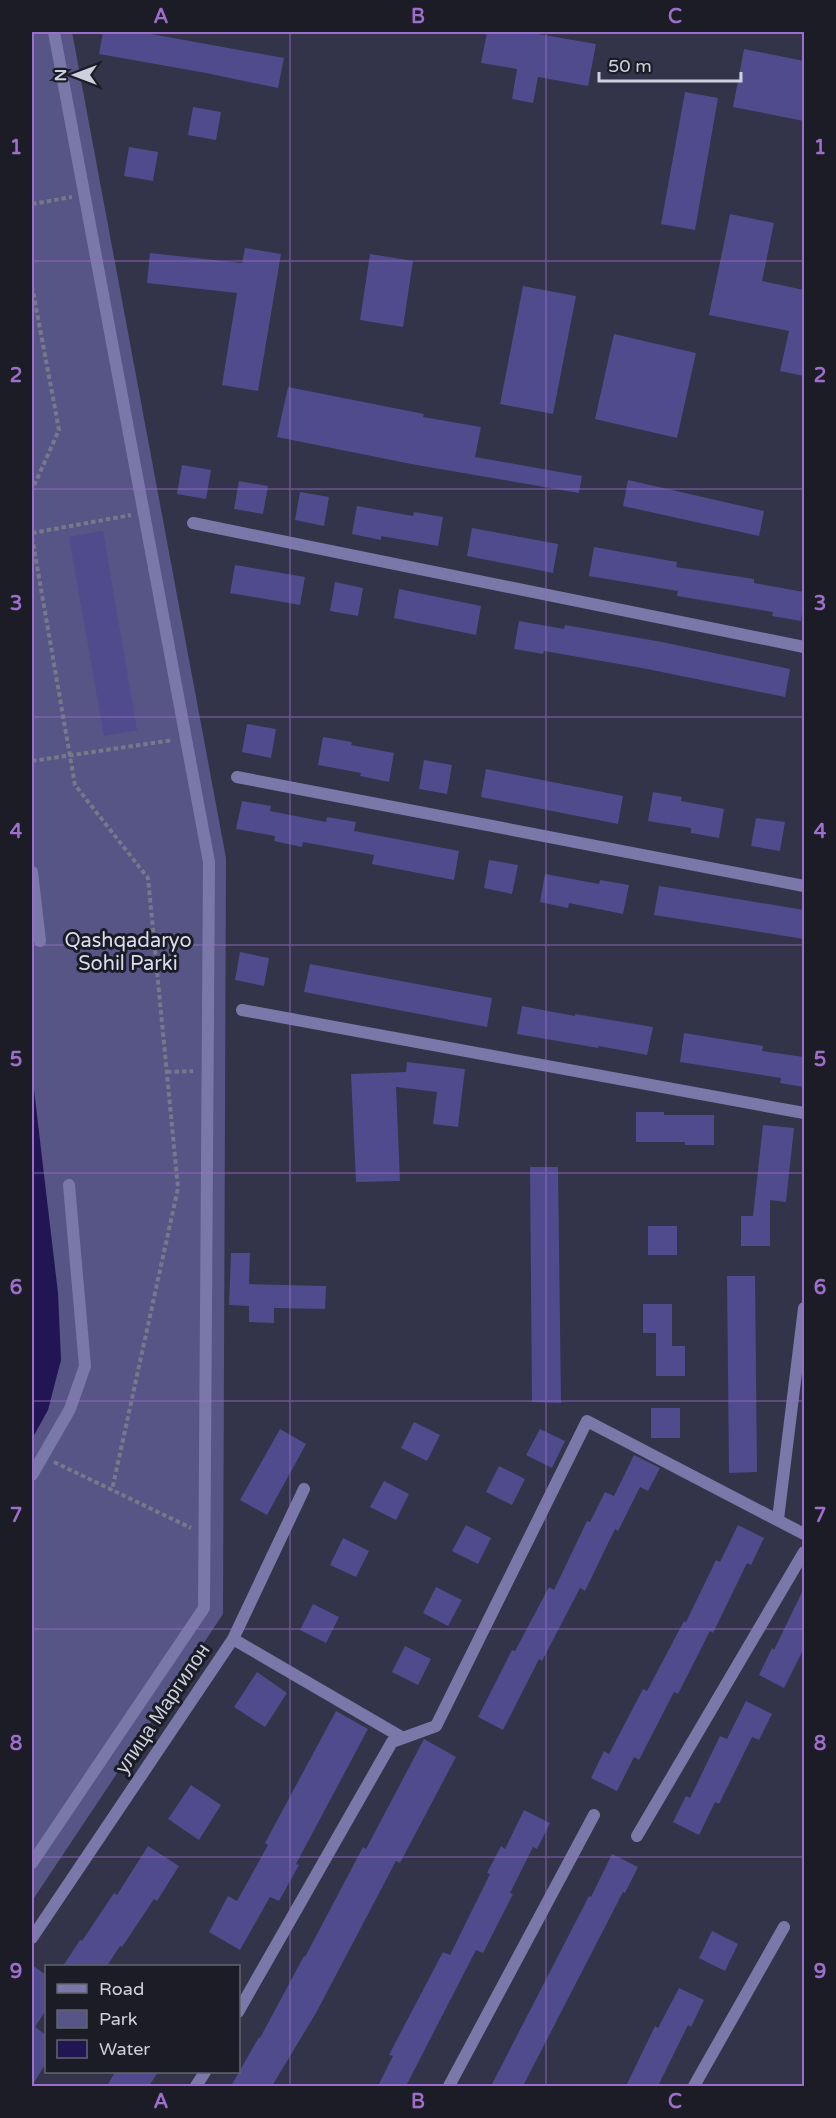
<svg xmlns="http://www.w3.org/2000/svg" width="836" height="2118" font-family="'Varela Round',sans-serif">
	<rect width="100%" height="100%" fill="#333349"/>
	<!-- green -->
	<path fill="#565585" d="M32,32H72L226,858L223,1614L32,1901Z"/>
	<!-- water -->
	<path fill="#211653" d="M32,1073L58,1293L61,1360L48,1410L32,1439Z"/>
	<!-- building -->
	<path fill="#4f4b8c" d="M103,32H140L284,58L278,88L206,73L99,54Z
		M487,32H527L596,44L588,86L538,77L533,103L512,99L517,69L481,63Z
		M744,49L804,61V121L733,107Z
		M685,92L718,98L695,230L661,224Z
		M193,107L221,112L216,140L188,135Z
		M129,147L158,152L153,181L124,176Z
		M730,214L774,223L762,281L804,290V376L780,371L789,331L709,315Z
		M245,248L281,254L258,391L222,385L237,293L147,283L150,253L242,263Z
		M370,254L413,261L403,327L360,320Z
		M523,286L576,296L553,414L500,404Z
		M614,334L696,353L677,438L595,419Z
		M288,387L424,414L423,417L481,427L475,457L582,476L579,493L411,464L277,437Z
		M182,465L211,470L206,499L177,494Z
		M628,480L764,511L759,536L623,506Z
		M239,481L268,486L263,514L234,509Z
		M300,492L329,497L324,526L295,520Z
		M357,506L413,516L414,512L443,517L438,546L381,536V540L352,534Z
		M472,528L558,544L553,573L467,556Z
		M103,531L137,730L104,736L69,537Z
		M594,547L677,562L676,567L754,579V583L804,592L801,621L772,616L773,612L677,596L678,591L589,576Z
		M235,565L305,577L300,605L230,593Z
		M335,582L363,588L358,616L330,611Z
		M399,589L481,606L476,635L394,618Z
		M519,621L564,629L565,625L662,642L790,669L785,697L642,668L544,651L543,654L514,649Z
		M247,724L276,729L271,758L242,752Z
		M323,737L352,742L351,745L394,753L389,782L360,776L361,773L318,765Z
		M424,760L452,765L447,794L419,789Z
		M486,769L623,796L618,824L481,797Z
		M653,792L682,797L681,801L724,809L719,838L691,833V828L648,821Z
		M242,801L271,806L270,811L326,822L327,817L356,822L354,831L459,851L454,880L372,864L374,855L303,842L302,847L274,841L275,836L236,829Z
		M756,818L785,822L780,851L751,846Z
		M489,860L518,865L512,894L484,888Z
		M545,874L599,884L600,880L629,885L623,914L569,903L568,908L540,902Z
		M659,886L804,910V939L654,915Z
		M240,952L269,958L264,986L235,980Z
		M310,964L492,998L487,1027L304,992Z
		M522,1006L575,1016V1014L653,1027L647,1055L599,1046L598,1048L517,1034Z
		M684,1033L763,1046L762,1051L804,1057V1087L780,1083L781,1078L680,1062Z
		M407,1062L465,1069L458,1127L433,1124L437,1092L396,1087L400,1181L356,1182L351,1074L406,1072Z
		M636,1112H664V1115H714V1145H685V1142H636Z
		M763,1125L794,1128L786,1202L770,1200V1246H741V1216H753Z
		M530,1167H558L561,1403L532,1402Z
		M648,1226H677V1255H648Z
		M231,1253H250L249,1284L326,1286L325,1309L274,1308V1323L249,1322V1306L229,1305Z
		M727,1276H755L757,1472L729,1473Z
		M643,1304H672V1346H685V1376H656V1333H643Z
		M651,1408H680V1438H651Z
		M414,1422L440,1435L427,1461L401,1448Z
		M280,1429L306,1444L267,1515L240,1500Z
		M540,1429L565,1441L552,1468L526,1455Z
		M634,1455L660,1468L648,1491L640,1487L618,1531L615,1529L585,1591L580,1588L542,1661L539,1659L503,1730L478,1717L512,1650L515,1651L549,1587L554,1590L587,1521L590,1522L605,1492L614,1496Z
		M499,1466L525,1479L512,1505L486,1492Z
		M384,1481L409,1494L396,1520L370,1507Z
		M466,1525L491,1538L478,1564L452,1551Z
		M738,1525L764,1538L751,1565L747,1563L713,1633L710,1631L678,1694L674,1692L639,1760L634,1757L617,1791L591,1778L604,1751L609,1754L643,1689L647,1691L684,1621L686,1622L716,1560L720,1562Z
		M343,1538L369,1551L356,1577L330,1565Z
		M436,1587L462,1600L448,1626L423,1613Z
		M804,1588V1648L784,1688L759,1675L772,1648L774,1650Z
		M313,1604L339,1617L326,1643L300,1630Z
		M405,1646L431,1659L418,1685L392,1672Z
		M257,1672L287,1693L265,1727L234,1707Z
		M746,1701L772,1714L759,1740L752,1737L719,1804L715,1802L699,1835L673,1822L686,1796L690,1798L720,1736L727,1739Z
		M336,1711L368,1729L296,1864L299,1865L279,1901L270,1897L240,1950L209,1932L228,1896L237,1901L268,1845L265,1843Z
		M424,1739L456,1757L400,1863L396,1861L316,2013L272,2086H231L259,2037L260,2038L304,1956L305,1957L363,1847L366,1849Z
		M191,1785L221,1805L199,1840L168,1819Z
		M524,1810L550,1823L537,1849L533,1847L510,1893L513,1894L483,1953L476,1950L406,2086H378L393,2056L389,2055L403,2028L443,1952L450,1955L490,1874L487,1873L501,1846L505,1849Z
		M148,1846L179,1866L157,1901L154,1899L122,1947L120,1946L107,1966H63L80,1940L82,1941L114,1893L117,1895Z
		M612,1854L638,1867L625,1893L623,1892L523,2086H491L589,1896L591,1897Z
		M712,1931L738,1944L725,1971L699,1958Z
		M32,1965L46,1975V2010L35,2027L46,2035V2063L32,2086Z
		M679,1988L704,2000L691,2027L688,2025L658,2086H626L655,2026L658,2028Z
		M115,2072H158L149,2086H107Z"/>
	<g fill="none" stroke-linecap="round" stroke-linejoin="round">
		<!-- path -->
		<path stroke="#77788a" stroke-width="4" stroke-dasharray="4.5 3" stroke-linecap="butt" d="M32,204L72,197
			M32,286L59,430L32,490
			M32,533L131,515
			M32,537L75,785L148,878L178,1188L112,1490
			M32,761L173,740
			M167,1072L193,1071
			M54,1462L191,1528"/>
		<!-- pedestrian -->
		<path stroke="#7978a9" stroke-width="12" d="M32,872L40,941
			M32,1475L70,1409L85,1366L69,1185
			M32,1863L204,1608L209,862L54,32"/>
		<!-- minor -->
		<path stroke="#7978a9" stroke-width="12" d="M193,523L804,647
			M237,777L804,886
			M242,1010L804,1113
			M778,1519L804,1308
			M233,1639L403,1738
			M637,1836L804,1552
			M32,1938L233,1639L304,1489
			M238,2012L392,1742L436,1726L587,1421L804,1534
			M196,2086L205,2072
			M449,2086L594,1815
			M694,2086L784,1927"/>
	</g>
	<!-- grid -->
	<path fill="none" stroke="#9d6ecb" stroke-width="1.5" stroke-opacity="0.55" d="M290,32V2086M546,32V2086M32,261H804M32,489H804M32,717H804M32,945H804M32,1173H804M32,1401H804M32,1629H804M32,1857H804"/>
	<g text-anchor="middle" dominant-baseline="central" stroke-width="6" stroke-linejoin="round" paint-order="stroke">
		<!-- park labels -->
		<g font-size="20" fill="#dbdcf0" stroke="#1c1c26">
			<text x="128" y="941">Qashqadaryo<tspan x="128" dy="23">Sohil Parki</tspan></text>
		</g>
		<!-- street labels -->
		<g font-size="20" fill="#cfd0de" stroke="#1c1c26">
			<text transform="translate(163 1709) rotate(-56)">улица Маргилон</text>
		</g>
	</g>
	<!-- border -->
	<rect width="836" height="2118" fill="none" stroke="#1c1c26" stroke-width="66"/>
	<!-- legend -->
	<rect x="45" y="1965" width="195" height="108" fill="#1c1c26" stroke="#646470" stroke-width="1.5"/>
	<rect x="57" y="1984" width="30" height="9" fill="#7978a9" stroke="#646470" stroke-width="1.5"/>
	<text x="99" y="1995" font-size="18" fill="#cfd0de">Road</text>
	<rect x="57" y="2010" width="30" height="18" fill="#565585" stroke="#646470" stroke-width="1.5"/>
	<text x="99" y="2025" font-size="18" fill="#cfd0de">Park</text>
	<rect x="57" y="2040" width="30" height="18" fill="#211653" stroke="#646470" stroke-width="1.5"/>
	<text x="99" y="2055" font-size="18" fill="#cfd0de">Water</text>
	<!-- north arrow -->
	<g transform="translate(75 75) rotate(270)" stroke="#1c1c26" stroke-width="4.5" paint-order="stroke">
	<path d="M0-4.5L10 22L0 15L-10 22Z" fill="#cfd0de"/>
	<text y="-9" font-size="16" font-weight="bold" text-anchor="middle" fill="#cfd0de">N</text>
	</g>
	<!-- scale -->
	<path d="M599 72v9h142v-9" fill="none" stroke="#cfd0de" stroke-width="3"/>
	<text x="608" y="72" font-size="18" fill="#cfd0de" stroke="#1c1c26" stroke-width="4.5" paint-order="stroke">50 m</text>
	<rect x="33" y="33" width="770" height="2052" fill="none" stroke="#9d6ecb" stroke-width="2"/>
	<g font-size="20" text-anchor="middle" font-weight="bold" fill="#9d6ecb">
		<text x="161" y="23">A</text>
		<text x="418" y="23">B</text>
		<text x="675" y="23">C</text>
		<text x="16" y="154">1</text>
		<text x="820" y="154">1</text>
		<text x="16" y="382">2</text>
		<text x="820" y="382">2</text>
		<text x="16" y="610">3</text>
		<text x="820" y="610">3</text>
		<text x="16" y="838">4</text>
		<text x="820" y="838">4</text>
		<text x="16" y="1066">5</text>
		<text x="820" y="1066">5</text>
		<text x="16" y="1294">6</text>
		<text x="820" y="1294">6</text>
		<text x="16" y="1522">7</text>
		<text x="820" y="1522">7</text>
		<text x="16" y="1750">8</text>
		<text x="820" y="1750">8</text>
		<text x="16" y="1978">9</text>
		<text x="820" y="1978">9</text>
		<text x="161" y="2108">A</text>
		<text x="418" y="2108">B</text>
		<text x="675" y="2108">C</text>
	</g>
</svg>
